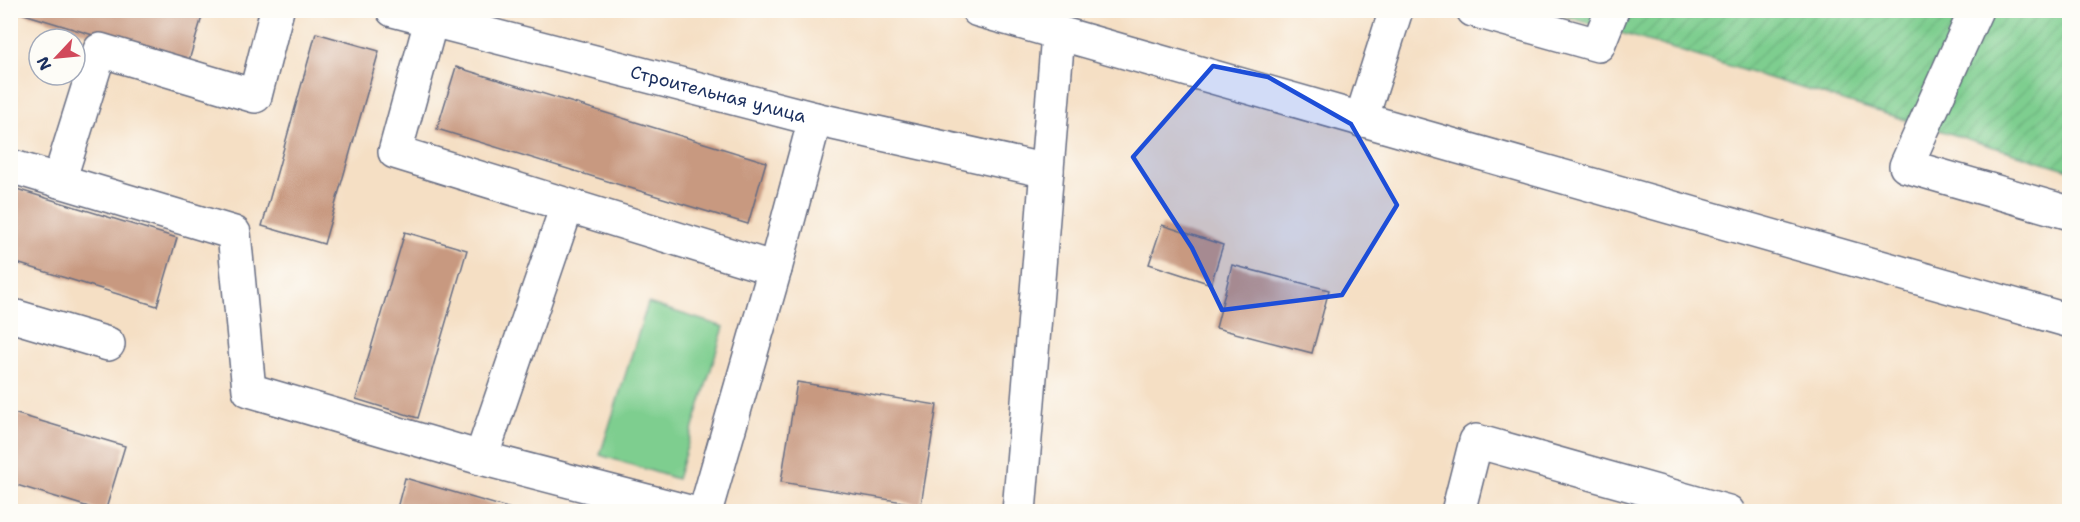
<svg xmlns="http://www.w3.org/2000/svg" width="2080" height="522" font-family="'Shantell Sans',sans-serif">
	<defs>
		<pattern id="garden-furrows" width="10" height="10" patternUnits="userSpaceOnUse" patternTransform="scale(1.5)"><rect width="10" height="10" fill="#7ece8f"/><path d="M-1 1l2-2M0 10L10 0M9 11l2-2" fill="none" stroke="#6cb17e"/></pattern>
	</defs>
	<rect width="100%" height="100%" fill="#fdfcf7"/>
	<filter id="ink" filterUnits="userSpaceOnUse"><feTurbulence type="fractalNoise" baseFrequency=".0167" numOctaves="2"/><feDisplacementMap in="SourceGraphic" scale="12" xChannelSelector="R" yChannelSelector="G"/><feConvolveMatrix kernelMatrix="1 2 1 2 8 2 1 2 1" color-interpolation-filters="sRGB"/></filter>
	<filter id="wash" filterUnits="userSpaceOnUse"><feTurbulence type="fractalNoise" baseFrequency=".008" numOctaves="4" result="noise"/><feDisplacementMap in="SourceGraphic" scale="24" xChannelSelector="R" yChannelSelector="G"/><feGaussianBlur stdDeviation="1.35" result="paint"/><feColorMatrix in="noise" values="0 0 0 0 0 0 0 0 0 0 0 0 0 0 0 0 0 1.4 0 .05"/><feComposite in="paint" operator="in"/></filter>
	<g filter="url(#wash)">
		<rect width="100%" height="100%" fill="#f5dfc4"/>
		<!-- garden -->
		<path fill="url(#garden-furrows)" stroke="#4c7e76" stroke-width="1.5" d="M1549,11H2069V170Z"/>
		<!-- pitch -->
		<path fill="#7ece8f" stroke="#4c7e76" stroke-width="1.5" d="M648,303L724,327L677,479L600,455Z"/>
		<g id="blocks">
			<!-- building -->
			<path fill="#c89980" d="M11,10H204L188,64Z
				M316,33L379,51L324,244L262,226Z
				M456,67L766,162L748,224L437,129Z
				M10,187L177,238L157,306L10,261Z
				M1162,225L1223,245L1211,284L1149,264Z
				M405,232L467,250L418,418L356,399Z
				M1232,265L1329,290L1312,353L1216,328Z
				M797,382L937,405L921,505L781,482Z
				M10,412L125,446L105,512L10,483Z
				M405,478L518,511V512H396Z"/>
		</g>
	</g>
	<g filter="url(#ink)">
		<use href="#blocks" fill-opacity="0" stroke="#676d82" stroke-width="1.5"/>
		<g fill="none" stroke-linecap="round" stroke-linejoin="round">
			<!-- minor casing -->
			<g stroke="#676d82" stroke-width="36">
				<g id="minor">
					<path id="s1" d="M393,10L815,119L1047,171"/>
					<path d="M1473,10L1598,45L1612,10"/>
					<path d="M1976,10L1906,166L2070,213"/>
					<path d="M431,21L395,152L775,269"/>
					<path d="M1361,120L1396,10"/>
					<path d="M10,166L234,233L249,390L481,458L689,512"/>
					<path d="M59,181L100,50L255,96L277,10"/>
					<path d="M10,315L108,344"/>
					<path d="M481,458L567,206"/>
					<path d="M705,512L775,269L815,119"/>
					<path d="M1019,512L1058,34"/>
					<path d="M1458,512L1476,441L1728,512"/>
				</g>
			</g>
			<!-- major casing -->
			<g stroke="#676d82" stroke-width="36">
				<path id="major" d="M978,10L2070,321"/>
			</g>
			<!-- minor -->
			<use href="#minor" stroke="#fff" stroke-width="33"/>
			<!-- major -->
			<use href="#major" stroke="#fff" stroke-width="33"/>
		</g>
	</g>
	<!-- marked area -->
	<path fill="#1d4ed8" fill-opacity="0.2" stroke="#1d4ed8" stroke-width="4.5" stroke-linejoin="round" d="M1213,66L1268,77L1351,124L1397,205L1342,295L1222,310L1192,248L1133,157Z"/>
	<g text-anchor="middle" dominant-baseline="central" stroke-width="4.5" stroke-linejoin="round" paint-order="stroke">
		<!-- street labels -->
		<g font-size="18" fill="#1b2f5e" stroke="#fdfcf7">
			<text stroke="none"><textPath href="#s1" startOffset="336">Строительная улица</textPath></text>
		</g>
	</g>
	<!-- margin -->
	<rect width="2080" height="522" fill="none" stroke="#fdfcf7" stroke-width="36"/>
	<!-- north arrow -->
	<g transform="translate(57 57) rotate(244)"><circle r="28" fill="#fdfcf7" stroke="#a3aaba" stroke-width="1.5"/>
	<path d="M0-4.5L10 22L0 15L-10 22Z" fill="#d1495b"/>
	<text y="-9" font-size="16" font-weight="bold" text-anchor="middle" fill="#1b2f5e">N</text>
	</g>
</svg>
